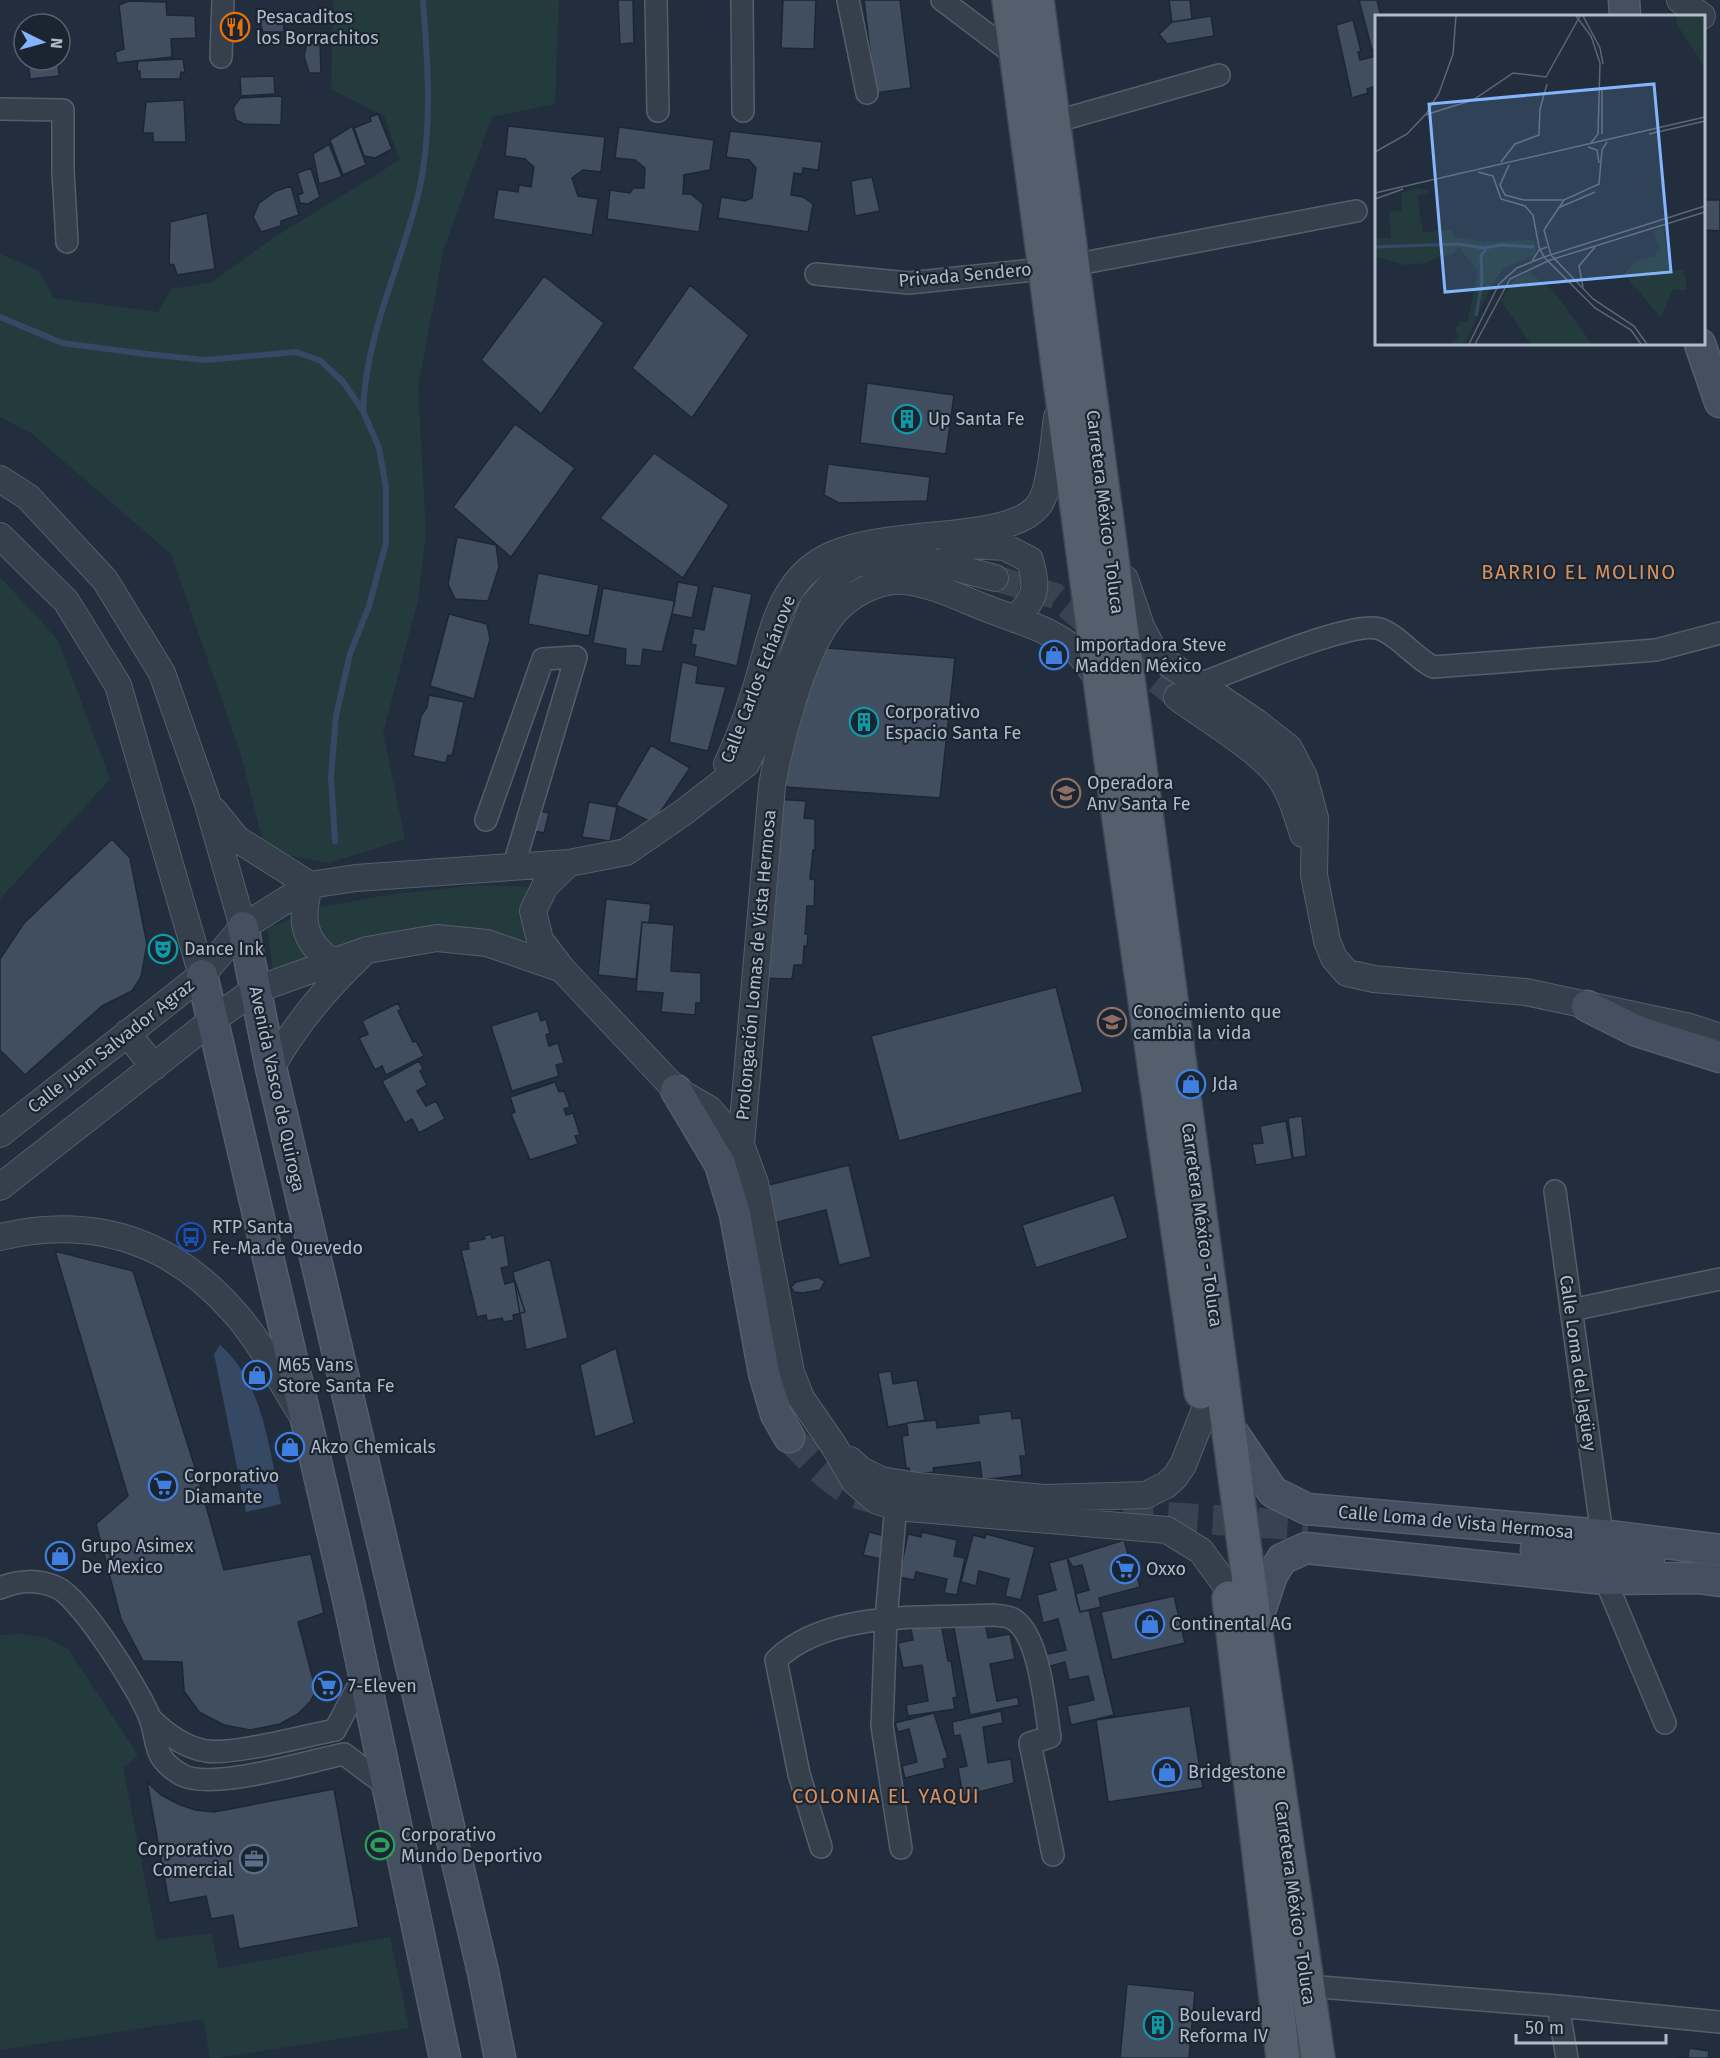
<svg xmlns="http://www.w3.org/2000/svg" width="1720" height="2058" font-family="'Fira Sans',sans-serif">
	<rect width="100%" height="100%" fill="#222e3d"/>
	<!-- green -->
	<path fill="#243b3e" d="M333,0H559L555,104L492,117L444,248L418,387L426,533L418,600L383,733L405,839L329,863L286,855L262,839L241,755L171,554L31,433L0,417V254L38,270L54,298L158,312L171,289L212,282L273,238L400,160L384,116L331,89Z
		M0,577L58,640L110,779L0,899Z
		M476,885L533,887L524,941L354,943L273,974L268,928L321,907L380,896Z
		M22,1634L47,1638L68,1649L138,1755L123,1768L157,1940L212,1933L218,1969L390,1937L409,2028L217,2058H210L203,2019L0,2050V1635Z"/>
	<!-- water -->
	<path fill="#354965" d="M220,1345C264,1383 269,1450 281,1504L246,1512L214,1354Z"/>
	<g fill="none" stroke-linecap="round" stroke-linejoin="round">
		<!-- stream -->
		<path stroke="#354965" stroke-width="6" d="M0,317L62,343L146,354L205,360L296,352L321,361L344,383L363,411L379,448L386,488V543L369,606L350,654L336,716L331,777L335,841
			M363,410C366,334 400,268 418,195C433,132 428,64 423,0"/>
	</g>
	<!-- building -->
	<path fill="#414e5f" stroke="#1d2734" stroke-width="1.5" d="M618,0H633L634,43L620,44Z
		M783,0H816L814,49L781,48Z
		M864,0H900L911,88L875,93Z
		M1169,0H1190L1192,19L1172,22Z
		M1359,0H1377L1381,16H1376V54L1375,50H1372Z
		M129,1L166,2L167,15L195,16L196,38L171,39L172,57L117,63L115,52L124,49L119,5Z
		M256,12H283L284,32H263L260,23L255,21Z
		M1211,16L1214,36L1167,44L1159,34L1172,22Z
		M1353,20L1361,51L1358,52L1360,60L1376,56V86L1367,89L1368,93L1352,98L1336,25Z
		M307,43H320L321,73H309L304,56Z
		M183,59L185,73L181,72L180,79H140V71H137L138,61Z
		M58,60L59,76L30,79L28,61Z
		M274,76L275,94L241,96L240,77Z
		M282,96L281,125L244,124L236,120L233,108L240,98Z
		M184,100L186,142H153V133H143L146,102Z
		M378,114L392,149L375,158L364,156L354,128L371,121L370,117Z
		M352,126L366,165L343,175L330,140Z
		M508,126L605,137L601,172L583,170L572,178L578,196L598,199L592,235L493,219L498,189L518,192L519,185L531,187L534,167L525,159L505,156Z
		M619,127L714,140L710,170L684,175L683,194H691L703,204L699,232L607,219L610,190L630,193L633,188H644L645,168L635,160L615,158Z
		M730,131L822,142L818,170L803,168L802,174L794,173L791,195L803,197L813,204L808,232L718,218L721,197L745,201L752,198L756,168L749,160L726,157Z
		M329,144L342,177L319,184L313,154Z
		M311,168L320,197L308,204L300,203L298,195L303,193L297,173Z
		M872,177L880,211L855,216L851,181Z
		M291,186L299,215L281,221V226L261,232L253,217L259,203L276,191Z
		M1704,200H1720V231L1704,230Z
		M207,213L215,269L177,275L174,265L169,264L170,222Z
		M544,276L604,323L541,414L481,360Z
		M690,285L749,335L692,418L632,368Z
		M867,383L954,395L946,454L860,443Z
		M515,424L575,468L511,557L453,507Z
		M654,453L729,505L683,578L600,518Z
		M828,464L930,477L927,501L839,503L824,495Z
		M457,537L496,545L499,567L488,601L455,599L448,584Z
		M538,573L599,585L589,636L528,624Z
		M678,582L699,586L692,618L672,614Z
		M713,586L752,594L737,666L694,656L696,645L691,644L694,628L704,630Z
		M603,588L675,601L662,652L643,649L641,666L625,665L626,649L593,643Z
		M449,614L487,624L490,639L474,699L430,686Z
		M789,645L955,658L940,798L772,786Z
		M682,662L698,666L696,683L726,687L708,751L669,742Z
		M429,695L464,702L452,756L448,755L446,763L413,756L421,716L427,707Z
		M651,745L690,768L653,823L616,805Z
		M775,799L806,801L804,818L815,819V850H813L810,879L815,880L814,906H807L805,934H808L807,946H804L803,965H794L792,979L760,978Z
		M589,802L617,807L610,841L582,837Z
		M525,808L549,813L544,833L520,828Z
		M112,839L130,858L147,944L141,977L132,991L102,1006L25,1075L0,1050V959L24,923Z
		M606,899L651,904L649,923L642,922L636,979L598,975Z
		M642,922L674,925L671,971L701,973V1003H696L695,1015L661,1012L663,993L636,991Z
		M1056,987L1083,1092L899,1141L871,1036Z
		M398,1003L401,1009L398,1011L413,1042L416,1041L424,1056L386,1075L382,1066L375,1070L359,1038L368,1034L362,1021Z
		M538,1011L541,1021L546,1019L550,1033L546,1035L549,1046L558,1043L564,1063L556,1065L559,1076L512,1091L491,1026Z
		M419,1061L423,1069L420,1071L427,1085L417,1091L426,1106L436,1101L445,1119L419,1133L412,1119L405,1123L382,1081Z
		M555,1082L559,1092L564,1091L570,1107L564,1109L566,1115L573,1113L580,1135L575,1136L578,1144L530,1160L511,1114L515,1112L510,1097Z
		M1302,1116L1306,1156L1293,1158L1288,1118Z
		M1286,1121L1292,1159L1256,1165L1252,1144L1263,1143L1260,1126Z
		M849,1165L871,1257L839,1265L826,1210L770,1224L761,1187Z
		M1114,1195L1128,1238L1036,1268L1022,1225Z
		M491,1234L492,1238L504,1235L509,1266L501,1268L505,1284L515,1281L525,1312L513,1315L514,1320L504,1322L502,1318L487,1321L486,1315L477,1317L461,1250L469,1249L468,1242L485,1239L484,1236Z
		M55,1251L133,1271L198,1477L224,1570L311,1554L324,1613L298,1622L314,1683H320L310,1702L298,1714L280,1724L250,1730L224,1725L199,1712L184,1691L182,1662L143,1661L121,1619L96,1524L128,1496Z
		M550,1259L568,1338L526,1350L513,1272Z
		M818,1277L825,1281L820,1290L803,1293L794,1292L791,1287L796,1282Z
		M616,1348L634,1423L595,1437L580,1365Z
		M891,1371L893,1384L917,1380L925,1420L888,1427L878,1373Z
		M1011,1411L1012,1419L1021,1418L1026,1456H1020L1022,1475L982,1480L980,1462L933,1468L934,1472L910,1475L909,1468H906L902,1436L908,1435L907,1423L936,1420L937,1428L979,1423L978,1415Z
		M869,1532L899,1540L894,1562L863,1555Z
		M922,1532L957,1540L954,1556L965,1558L957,1595L944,1593L947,1579L916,1572L914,1580L899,1577L908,1534L921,1537Z
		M986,1534L1035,1547L1021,1600L1005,1596L1009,1579L979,1571L976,1586L961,1582L973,1535L985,1538Z
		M1124,1540L1128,1554L1131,1552L1140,1587L1099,1598L1101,1607L1080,1612L1075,1594L1089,1590L1082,1565L1073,1567L1067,1558Z
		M1067,1558L1080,1612L1089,1610L1114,1715L1071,1725L1067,1706L1094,1700L1088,1676L1069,1680L1065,1662L1047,1667L1044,1655L1066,1650L1058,1619L1043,1623L1037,1595L1056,1590L1049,1563Z
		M1174,1596L1185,1643L1112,1660L1101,1612Z
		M940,1617L948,1661H951L957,1697L953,1698L955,1709L908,1716L906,1705L928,1701L922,1665L903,1668L898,1643L913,1640L910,1623Z
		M984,1617L988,1638L1010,1634L1015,1659L990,1664L997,1701L1018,1697L1019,1705L970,1715L953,1623Z
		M1190,1706L1203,1788L1108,1802L1096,1720Z
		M1001,1711L1003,1723L983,1727L988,1763L1011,1759L1014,1783L963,1796L958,1768L967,1766L960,1735L954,1736L952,1722Z
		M934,1713L948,1758L943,1759L945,1768L905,1778L902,1766L917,1762L909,1729L898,1732L895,1723Z
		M147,1782L161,1795L178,1804L195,1810L214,1812L334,1789L359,1927L239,1949L233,1915L211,1919L206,1896L169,1903Z
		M1127,1984L1195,1991L1189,2058H1120Z
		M1689,2048L1709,2051L1708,2058H1677L1688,2057Z"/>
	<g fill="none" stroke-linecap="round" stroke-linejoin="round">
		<!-- tertiary-tunnel -->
		<path stroke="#384352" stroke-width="26" stroke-dasharray="26 13" stroke-linecap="butt" d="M995,578L1055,596L1177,697"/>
		<!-- secondary-tunnel -->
		<path stroke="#384352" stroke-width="30" stroke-dasharray="30 15" stroke-linecap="butt" d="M789,1437C815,1463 842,1497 881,1499
			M1123,1514L1308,1526"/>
		<!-- minor casing -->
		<g stroke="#545e6b" stroke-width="24">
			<path id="minor" d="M656,0L658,111
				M742,0L743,111
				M848,0L867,93
				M942,0L1016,56
				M221,57L223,0
				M0,109L63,110V171L67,242
				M1054,122L1219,75
				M1073,265L1356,211
				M816,274L909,283L1043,269
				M1199,684C1231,673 1353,619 1380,629C1399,636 1414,657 1433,667L1656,650L1720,633
				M486,820L543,659L576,657L513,868
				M1555,1191L1602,1535
				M1571,1310L1720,1279
				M897,1493L886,1619L882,1726L901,1848
				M1605,1579L1665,1723
				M0,1588C18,1580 39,1579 58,1588C82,1600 140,1691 150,1718C159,1744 152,1758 182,1775C212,1791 309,1761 344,1754L388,1787
				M150,1718C165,1733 183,1747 206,1751C234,1755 304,1736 335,1730L364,1675
				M821,1847L799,1774L776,1660C827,1610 926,1618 994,1615C1000,1616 1008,1616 1013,1619C1040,1635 1045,1708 1050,1737L1030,1743L1053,1855
				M1307,1986L1558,2006L1720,2022
				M1558,2006L1567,2058"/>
		</g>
		<!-- tertiary casing -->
		<g stroke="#545e6b" stroke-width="28">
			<path id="tertiary" d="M1680,0L1702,16
				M0,479L28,497L105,580L162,673L207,801L243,927
				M0,536L66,601L118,685L202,975
				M951,544L1005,547L1030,560C1038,590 1036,597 1015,619
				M1125,579L1142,629L1157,656L1256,722L1289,748L1304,777L1315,818L1314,875L1327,941L1334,958L1347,973L1374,979L1526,992L1690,1027L1720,1037
				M1177,697C1205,718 1260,750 1280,778C1291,794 1297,815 1303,834
				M727,764C739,739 748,714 756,688C769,646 776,594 813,566C868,523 1003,548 1038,506C1051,491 1054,437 1057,417
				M214,811L237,839L310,885C299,918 303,943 333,962
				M569,863L545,886L533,911L540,940L562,969L676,1090L709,1109L741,1145L755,1183L791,1372L801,1398L834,1446L855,1482L877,1501L896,1507L1167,1530L1201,1551L1228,1588
				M127,1033L154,1067
				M271,1068C295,1025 324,990 360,956
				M0,1134L202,975L243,927L310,885L356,878L569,863L626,852L684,812L746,764L768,719L813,605L842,572L857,563L890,559L930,561L995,578
				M741,1145L772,786C780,740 802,655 830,618C846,596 877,579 905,581C932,584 958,597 983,607C1013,619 1049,628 1074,649C1084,657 1092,671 1100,681
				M0,1187L214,1019L255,990L367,950L437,938L487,943L562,969
				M0,1237C93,1215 171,1240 234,1312C261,1342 280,1381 302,1415
				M850,1460L861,1470L881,1480L917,1486L1044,1498L1146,1495L1166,1485L1175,1477L1183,1465L1204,1412"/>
		</g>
		<!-- secondary casing -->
		<g stroke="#545e6b" stroke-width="33">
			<path id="secondary" d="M1624,0L1625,16
				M1700,344L1720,402
				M243,927L271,1068L483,1972L500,2058
				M202,975L349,1603L445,2058
				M1587,1006L1637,1031L1720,1057
				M676,1090L720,1164L735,1214L764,1373L776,1414L789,1437
				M1229,1427L1273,1492L1307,1509L1602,1535L1720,1550
				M1536,1550L1649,1563
				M1255,1626L1272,1575L1282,1559L1306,1548L1605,1579L1698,1578L1720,1581"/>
		</g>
		<!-- primary casing -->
		<g stroke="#3f4956" stroke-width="36">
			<path id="primary" d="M1009,0L1116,798L1201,1392
				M1037,0L1255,1626L1318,2058
				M1229,1598L1283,2058"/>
		</g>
		<!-- minor -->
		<use href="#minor" stroke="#36404d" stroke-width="21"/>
		<!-- tertiary -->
		<use href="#tertiary" stroke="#36404d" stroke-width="26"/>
		<!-- secondary -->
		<use href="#secondary" stroke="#444f60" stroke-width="30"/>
		<!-- primary -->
		<use href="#primary" stroke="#545f6d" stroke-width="33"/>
	</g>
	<!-- icons -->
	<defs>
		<g id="restaurant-ring" transform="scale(1.5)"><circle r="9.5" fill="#1b2532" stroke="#e8710a" stroke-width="1.5"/><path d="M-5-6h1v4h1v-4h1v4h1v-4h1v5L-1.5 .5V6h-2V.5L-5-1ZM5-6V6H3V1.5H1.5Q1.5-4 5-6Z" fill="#e8710a"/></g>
		<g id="building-ring" transform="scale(1.5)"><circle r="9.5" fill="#1b2532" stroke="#0f9aa8" stroke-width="1.5"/><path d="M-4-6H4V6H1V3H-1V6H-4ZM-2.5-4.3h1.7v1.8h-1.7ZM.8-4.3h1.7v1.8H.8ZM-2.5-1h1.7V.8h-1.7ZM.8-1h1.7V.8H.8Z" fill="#0f9aa8"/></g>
		<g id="shop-ring" transform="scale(1.5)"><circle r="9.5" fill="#1b2532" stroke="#3f7fe0" stroke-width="1.5"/><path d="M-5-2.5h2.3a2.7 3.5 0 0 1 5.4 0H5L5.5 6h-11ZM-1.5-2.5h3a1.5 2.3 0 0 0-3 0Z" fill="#3f7fe0"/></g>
		<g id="school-ring" transform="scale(1.5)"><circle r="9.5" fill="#1b2532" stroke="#8d6e63" stroke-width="1.5"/><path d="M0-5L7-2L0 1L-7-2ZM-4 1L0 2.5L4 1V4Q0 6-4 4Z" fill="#8d6e63"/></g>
		<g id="theatre-ring" transform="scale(1.5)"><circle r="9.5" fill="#1b2532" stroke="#0f9aa8" stroke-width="1.5"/><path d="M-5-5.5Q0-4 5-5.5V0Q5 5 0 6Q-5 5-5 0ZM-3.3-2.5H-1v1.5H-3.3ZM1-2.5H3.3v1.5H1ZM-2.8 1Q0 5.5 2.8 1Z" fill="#0f9aa8"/></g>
		<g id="bus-ring" transform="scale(1.5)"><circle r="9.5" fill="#1b2532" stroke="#1a4fb4" stroke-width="1.5"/><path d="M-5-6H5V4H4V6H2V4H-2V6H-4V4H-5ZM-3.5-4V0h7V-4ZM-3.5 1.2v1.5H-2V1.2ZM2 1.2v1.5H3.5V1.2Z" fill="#1a4fb4"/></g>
		<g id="supermarket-ring" transform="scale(1.5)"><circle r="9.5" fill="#1b2532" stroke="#3f7fe0" stroke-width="1.5"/><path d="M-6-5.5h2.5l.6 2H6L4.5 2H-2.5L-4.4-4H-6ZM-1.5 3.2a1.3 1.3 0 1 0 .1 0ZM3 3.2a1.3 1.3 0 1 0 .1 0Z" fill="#3f7fe0"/></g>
		<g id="stadium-ring" transform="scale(1.5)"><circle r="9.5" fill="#1b2532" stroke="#2e9e5b" stroke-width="1.5"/><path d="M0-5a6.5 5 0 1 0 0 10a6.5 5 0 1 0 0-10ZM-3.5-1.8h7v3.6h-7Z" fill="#2e9e5b"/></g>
		<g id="office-ring" transform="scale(1.5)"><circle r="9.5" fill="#1b2532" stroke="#5c6f8a" stroke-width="1.5"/><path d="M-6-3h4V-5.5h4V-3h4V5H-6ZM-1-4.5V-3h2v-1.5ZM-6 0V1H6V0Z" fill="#5c6f8a"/></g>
	</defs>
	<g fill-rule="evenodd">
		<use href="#restaurant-ring" x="235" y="27"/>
		<use href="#building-ring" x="907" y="419"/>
		<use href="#shop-ring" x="1054" y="655"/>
		<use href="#building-ring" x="864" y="722"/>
		<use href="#school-ring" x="1066" y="793"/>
		<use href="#theatre-ring" x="163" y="949"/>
		<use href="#school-ring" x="1112" y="1022"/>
		<use href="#shop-ring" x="1191" y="1084"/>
		<use href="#bus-ring" x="191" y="1237"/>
		<use href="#shop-ring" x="257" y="1375"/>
		<use href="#shop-ring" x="290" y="1447"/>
		<use href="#supermarket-ring" x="163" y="1486"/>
		<use href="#shop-ring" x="60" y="1556"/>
		<use href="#supermarket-ring" x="1125" y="1569"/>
		<use href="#shop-ring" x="1150" y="1624"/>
		<use href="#supermarket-ring" x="327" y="1686"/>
		<use href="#shop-ring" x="1167" y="1772"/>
		<use href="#stadium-ring" x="380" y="1845"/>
		<use href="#office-ring" x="254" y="1859"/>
		<use href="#building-ring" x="1158" y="2025"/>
	</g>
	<g text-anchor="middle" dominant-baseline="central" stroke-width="4.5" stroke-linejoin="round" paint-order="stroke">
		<!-- poi labels -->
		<g font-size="18" fill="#b2bbc8" stroke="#1b2532" text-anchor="start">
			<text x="256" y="17">Pesacaditos<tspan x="256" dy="21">los Borrachitos</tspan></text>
			<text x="928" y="419">Up Santa Fe</text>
			<text x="1075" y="645">Importadora Steve<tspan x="1075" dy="21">Madden México</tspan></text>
			<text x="885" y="712">Corporativo<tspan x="885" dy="21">Espacio Santa Fe</tspan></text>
			<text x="1087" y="783">Operadora<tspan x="1087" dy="21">Anv Santa Fe</tspan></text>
			<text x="184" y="949">Dance Ink</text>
			<text x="1133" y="1012">Conocimiento que<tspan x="1133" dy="21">cambia la vida</tspan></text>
			<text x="1212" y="1084">Jda</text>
			<text x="212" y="1227">RTP Santa<tspan x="212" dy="21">Fe-Ma.de Quevedo</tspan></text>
			<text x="278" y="1365">M65 Vans<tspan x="278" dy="21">Store Santa Fe</tspan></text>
			<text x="311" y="1447">Akzo Chemicals</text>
			<text x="184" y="1476">Corporativo<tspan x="184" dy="21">Diamante</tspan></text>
			<text x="81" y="1546">Grupo Asimex<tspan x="81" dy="21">De Mexico</tspan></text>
			<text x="1146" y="1569">Oxxo</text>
			<text x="1171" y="1624">Continental AG</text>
			<text x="348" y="1686">7-Eleven</text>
			<text x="1188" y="1772">Bridgestone</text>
			<text x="401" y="1835">Corporativo<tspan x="401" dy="21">Mundo Deportivo</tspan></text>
			<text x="233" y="1849" text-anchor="end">Corporativo<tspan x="233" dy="21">Comercial</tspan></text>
			<text x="1179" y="2015">Boulevard<tspan x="1179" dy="21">Reforma IV</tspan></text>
		</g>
		<!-- street labels -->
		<g font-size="18" fill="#b2bbc8" stroke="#1b2532">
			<text transform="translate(965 275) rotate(-5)">Privada Sendero</text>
			<text transform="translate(1105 512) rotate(83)">Carretera México - Toluca</text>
			<text transform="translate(758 679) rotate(-69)">Calle Carlos Echánove</text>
			<text transform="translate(756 965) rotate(-85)">Prolongación Lomas de Vista Hermosa</text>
			<text transform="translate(111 1046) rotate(-38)">Calle Juan Salvador Agraz</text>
			<text transform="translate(277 1089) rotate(78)">Avenida Vasco de Quiroga</text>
			<text transform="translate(1202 1225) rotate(82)">Carretera México - Toluca</text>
			<text transform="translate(1578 1363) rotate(82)">Calle Loma del Jagüey</text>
			<text transform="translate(1456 1522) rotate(5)">Calle Loma de Vista Hermosa</text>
			<text transform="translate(1295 1903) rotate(82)">Carretera México - Toluca</text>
		</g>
		<!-- neighbourhood labels -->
		<g font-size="20" letter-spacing="1.5" fill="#d8905d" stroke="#1b2532">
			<text x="1579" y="572">BARRIO EL MOLINO</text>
			<text x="886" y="1796">COLONIA EL YAQUI</text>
		</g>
	</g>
	<!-- overview -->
	<g transform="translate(1375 15)">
		<rect width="330" height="330" fill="#222e3d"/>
		<path d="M302,1H330L328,49L301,8ZM44,173L55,177L42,181L48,217L76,215L79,222L109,227L158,225L162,233L160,240L129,253L117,269L90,329H74L83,322L80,311L86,310L83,305L92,308L103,257L84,232L77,240L64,241L51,248L30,250L0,241V223H16L14,197L27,195L26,178ZM288,213L295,257L308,254L311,264V275H297L286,303L249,259L261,245L281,241L280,235L284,234L279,216ZM154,257L178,276L217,329H156L126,286L140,264Z" fill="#243b3e"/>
		<path fill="none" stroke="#354965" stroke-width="3" d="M0,232L83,229L109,233L126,230L159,232M101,301L107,267L106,241L111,234"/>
		<path fill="none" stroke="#5c6675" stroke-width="1.5" d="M201,1L216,21L225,48L223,119L216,128M208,1L225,33L228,49M227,73V119M165,94L172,69M51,99L64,78L78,39L81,1M274,119L330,106M213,132L222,135L224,148M0,137L32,119L50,100L98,85L138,58L171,62L205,1M126,147L140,129L164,120L165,93M134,150L125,170L130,180L149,185H189L224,169L227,135L232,127M103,157L118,161L126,184L150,191L158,200L164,232L169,242L220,293L256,315L266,329M0,178L330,102M0,184L28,174M189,185L169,215L176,240L218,284L259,311L272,329M183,193L220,177M169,242L330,191M175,245L330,197M157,246L164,235L172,232M208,272L204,251L220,232M94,329L124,269L142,253L169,242M100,329L135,264L175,245"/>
		<path fill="#84b4fb" fill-opacity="0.15" stroke="#84b4fb" stroke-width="3" d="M279,69L296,257L70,277L54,89Z"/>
		<rect width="330" height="330" fill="none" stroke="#b2bbc8" stroke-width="3"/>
	</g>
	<!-- north arrow -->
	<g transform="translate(42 42) rotate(95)"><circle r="28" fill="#1b2532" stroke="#57616e" stroke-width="1.5"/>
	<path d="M0-4.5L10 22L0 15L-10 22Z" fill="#84b4fb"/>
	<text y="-9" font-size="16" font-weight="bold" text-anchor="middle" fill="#b2bbc8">N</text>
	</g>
	<!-- scale -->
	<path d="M1516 2034v9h150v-9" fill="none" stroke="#b2bbc8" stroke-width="3"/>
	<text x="1525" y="2034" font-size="18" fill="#b2bbc8" stroke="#1b2532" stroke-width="4.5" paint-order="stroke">50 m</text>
</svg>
